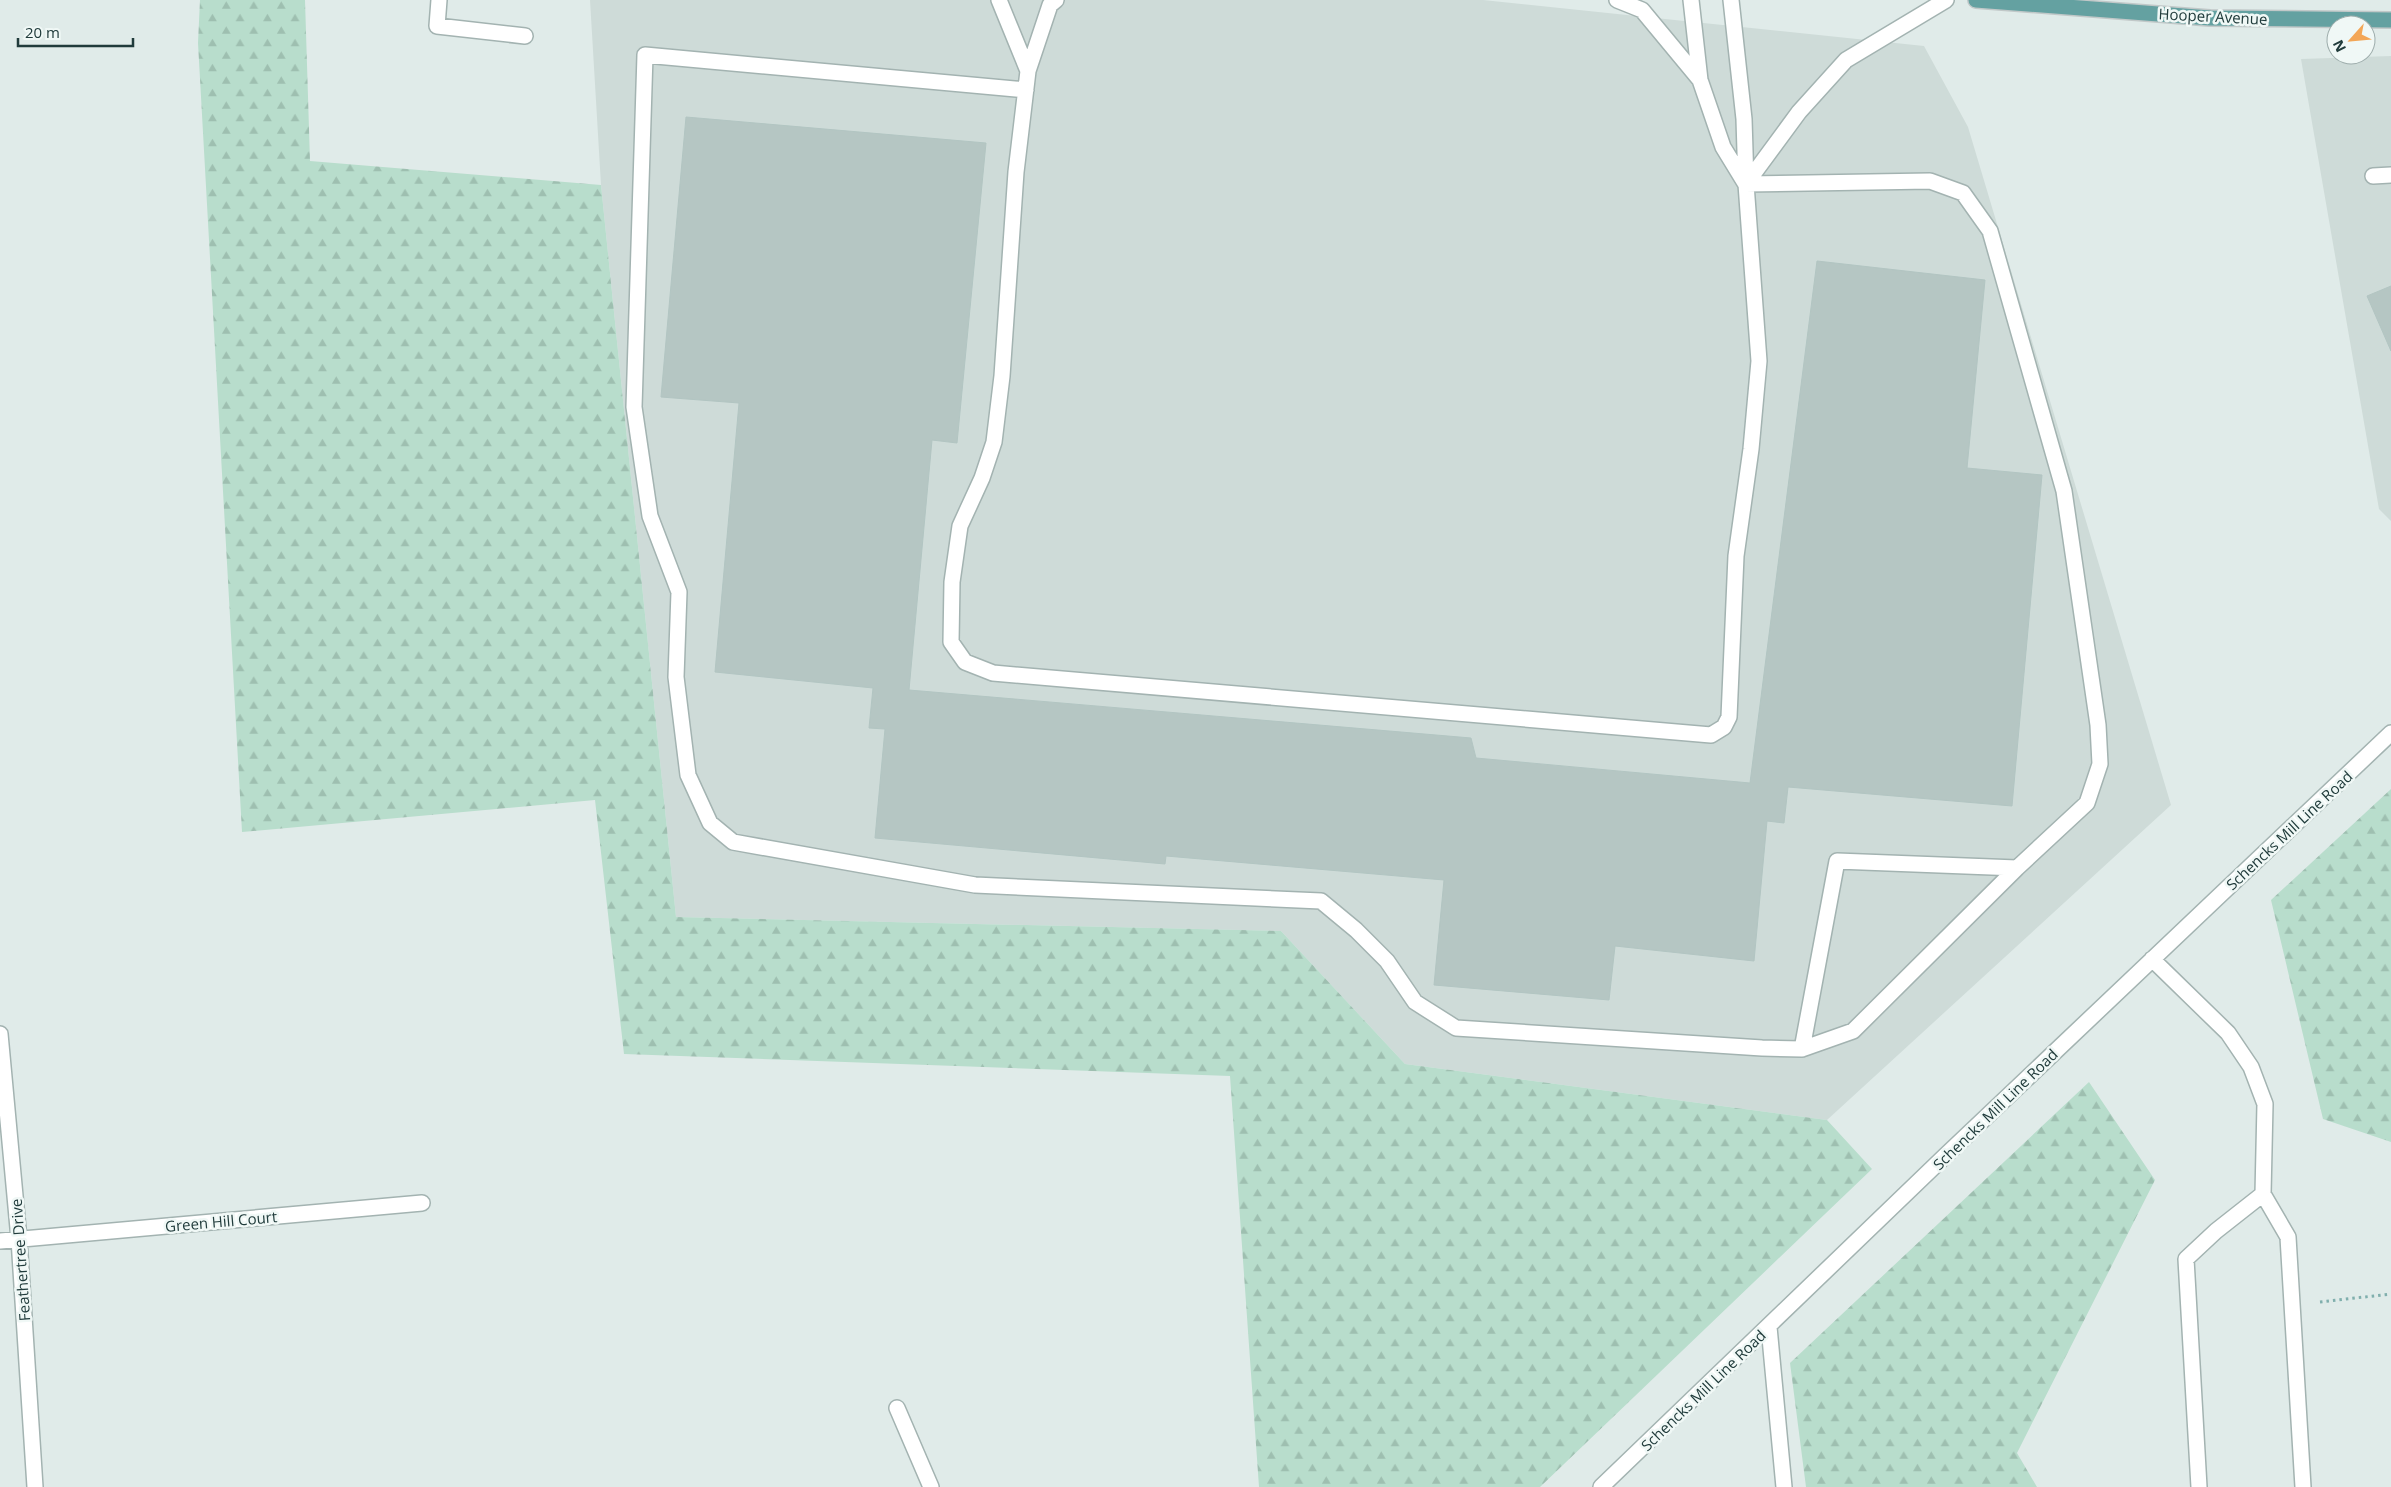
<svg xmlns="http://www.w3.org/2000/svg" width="2391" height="1487" font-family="'Open Sans',sans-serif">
	<defs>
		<pattern id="forest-firs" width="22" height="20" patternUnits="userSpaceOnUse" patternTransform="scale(1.25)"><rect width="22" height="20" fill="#b8ddcc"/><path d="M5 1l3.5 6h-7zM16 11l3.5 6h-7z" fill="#9ebfb0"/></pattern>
	</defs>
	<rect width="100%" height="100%" fill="#e0ebe9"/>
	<!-- built -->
	<path fill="#cedbd8" d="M590,0H1483L1924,46L1968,127L2171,805L1827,1120L1405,1064L1281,931L676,917L601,185Z
		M2391,56V521L2379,509L2301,59Z"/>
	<!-- forest -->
	<path fill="url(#forest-firs)" d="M200,0H305L310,161L601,185L676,917L1281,931L1405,1064L1827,1120L1872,1169L1540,1487H1259L1230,1076L624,1054L595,800L242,832L198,43Z
		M2391,789V1142L2323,1119L2271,900Z
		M2089,1082L2155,1180L2017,1453L2037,1487H1806L1790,1363Z"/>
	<!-- building -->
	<path fill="#b5c6c3" stroke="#b2c5c2" d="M686,117L986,143L957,443L932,440L909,690L1471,738L1476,758L1750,783L1817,261L1985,280L1967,468L2042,475L2012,806L1788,787L1784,823L1767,821L1754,961L1615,946L1609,1000L1434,985L1444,880L1166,856L1165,864L875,838L885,729L869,728L873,688L715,672L739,403L661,397Z
		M2391,286V351L2367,296Z"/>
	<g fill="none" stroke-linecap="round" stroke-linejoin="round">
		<!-- minor casing -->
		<g stroke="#a3b3b1" stroke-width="18">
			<path id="minor" d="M439,0L437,26L525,36
				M999,0L1028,71
				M1056,0L1050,5L1028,71L1016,172L1002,376L994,442L982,478L960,526L952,582L951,642L965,662L993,673L1711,735L1724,727L1729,717L1736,556L1751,449L1759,361L1746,184L1744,119L1731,0
				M1617,0L1642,10L1700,80L1723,147L1745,183
				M1691,0L1700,80
				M1026,90L645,55L634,407L650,516L679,592L676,677L688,775L710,823L733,842L975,885L1321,901L1356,930L1387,961L1415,1002L1456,1028L1762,1048L1802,1049L1853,1031L2017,868L2087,803L2100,764L2098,725L2064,491L1990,231L1963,193L1930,181L1746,184
				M2373,176L2391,175
				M1746,184L1799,112L1846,60L1946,0
				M2152,959L2228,1033L2251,1067L2265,1104L2263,1194L2288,1237L2303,1487
				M0,1034L19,1239L35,1487
				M1802,1049L1837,861L2017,868
				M0,1241L422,1203
				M1769,1327L1784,1487
				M897,1408L931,1487
				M1601,1487L1945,1156L2391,733
				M2199,1487L2186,1259L2216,1231L2263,1194"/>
		</g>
		<!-- major casing -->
		<g stroke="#c1c8c8" stroke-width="18">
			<path id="major" d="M1976,0L2210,18L2391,20"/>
		</g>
		<!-- path -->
		<path stroke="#80afad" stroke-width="3" stroke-dasharray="2.5 4" stroke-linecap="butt" d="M2320,1302L2391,1294"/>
		<!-- minor -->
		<use href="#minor" stroke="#fff" stroke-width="15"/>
		<!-- major -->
		<use href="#major" stroke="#64a1a1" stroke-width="15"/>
	</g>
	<g text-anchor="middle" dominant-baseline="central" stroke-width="5" stroke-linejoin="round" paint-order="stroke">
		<!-- street labels -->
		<g font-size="15" fill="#203b3b" stroke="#f0f8f6">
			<text transform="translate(2213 16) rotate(3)">Hooper Avenue</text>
			<text transform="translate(2289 830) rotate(-43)">Schencks Mill Line Road</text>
			<text transform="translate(1995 1109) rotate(-44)">Schencks Mill Line Road</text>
			<text transform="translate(221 1221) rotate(-5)">Green Hill Court</text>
			<text transform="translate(20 1260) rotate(-94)">Feathertree Drive</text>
			<text transform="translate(1703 1390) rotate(-44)">Schencks Mill Line Road</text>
		</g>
	</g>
	<!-- north arrow -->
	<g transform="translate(2351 40) rotate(243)"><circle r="24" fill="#f0f8f6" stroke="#9dacab"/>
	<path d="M0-4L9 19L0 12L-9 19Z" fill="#f3a656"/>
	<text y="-8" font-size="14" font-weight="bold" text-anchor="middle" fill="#203b3b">N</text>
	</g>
	<!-- scale -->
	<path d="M18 38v8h115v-8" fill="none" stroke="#203b3b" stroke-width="2.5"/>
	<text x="25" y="38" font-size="15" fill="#203b3b" stroke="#f0f8f6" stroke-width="4" paint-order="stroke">20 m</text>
</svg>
